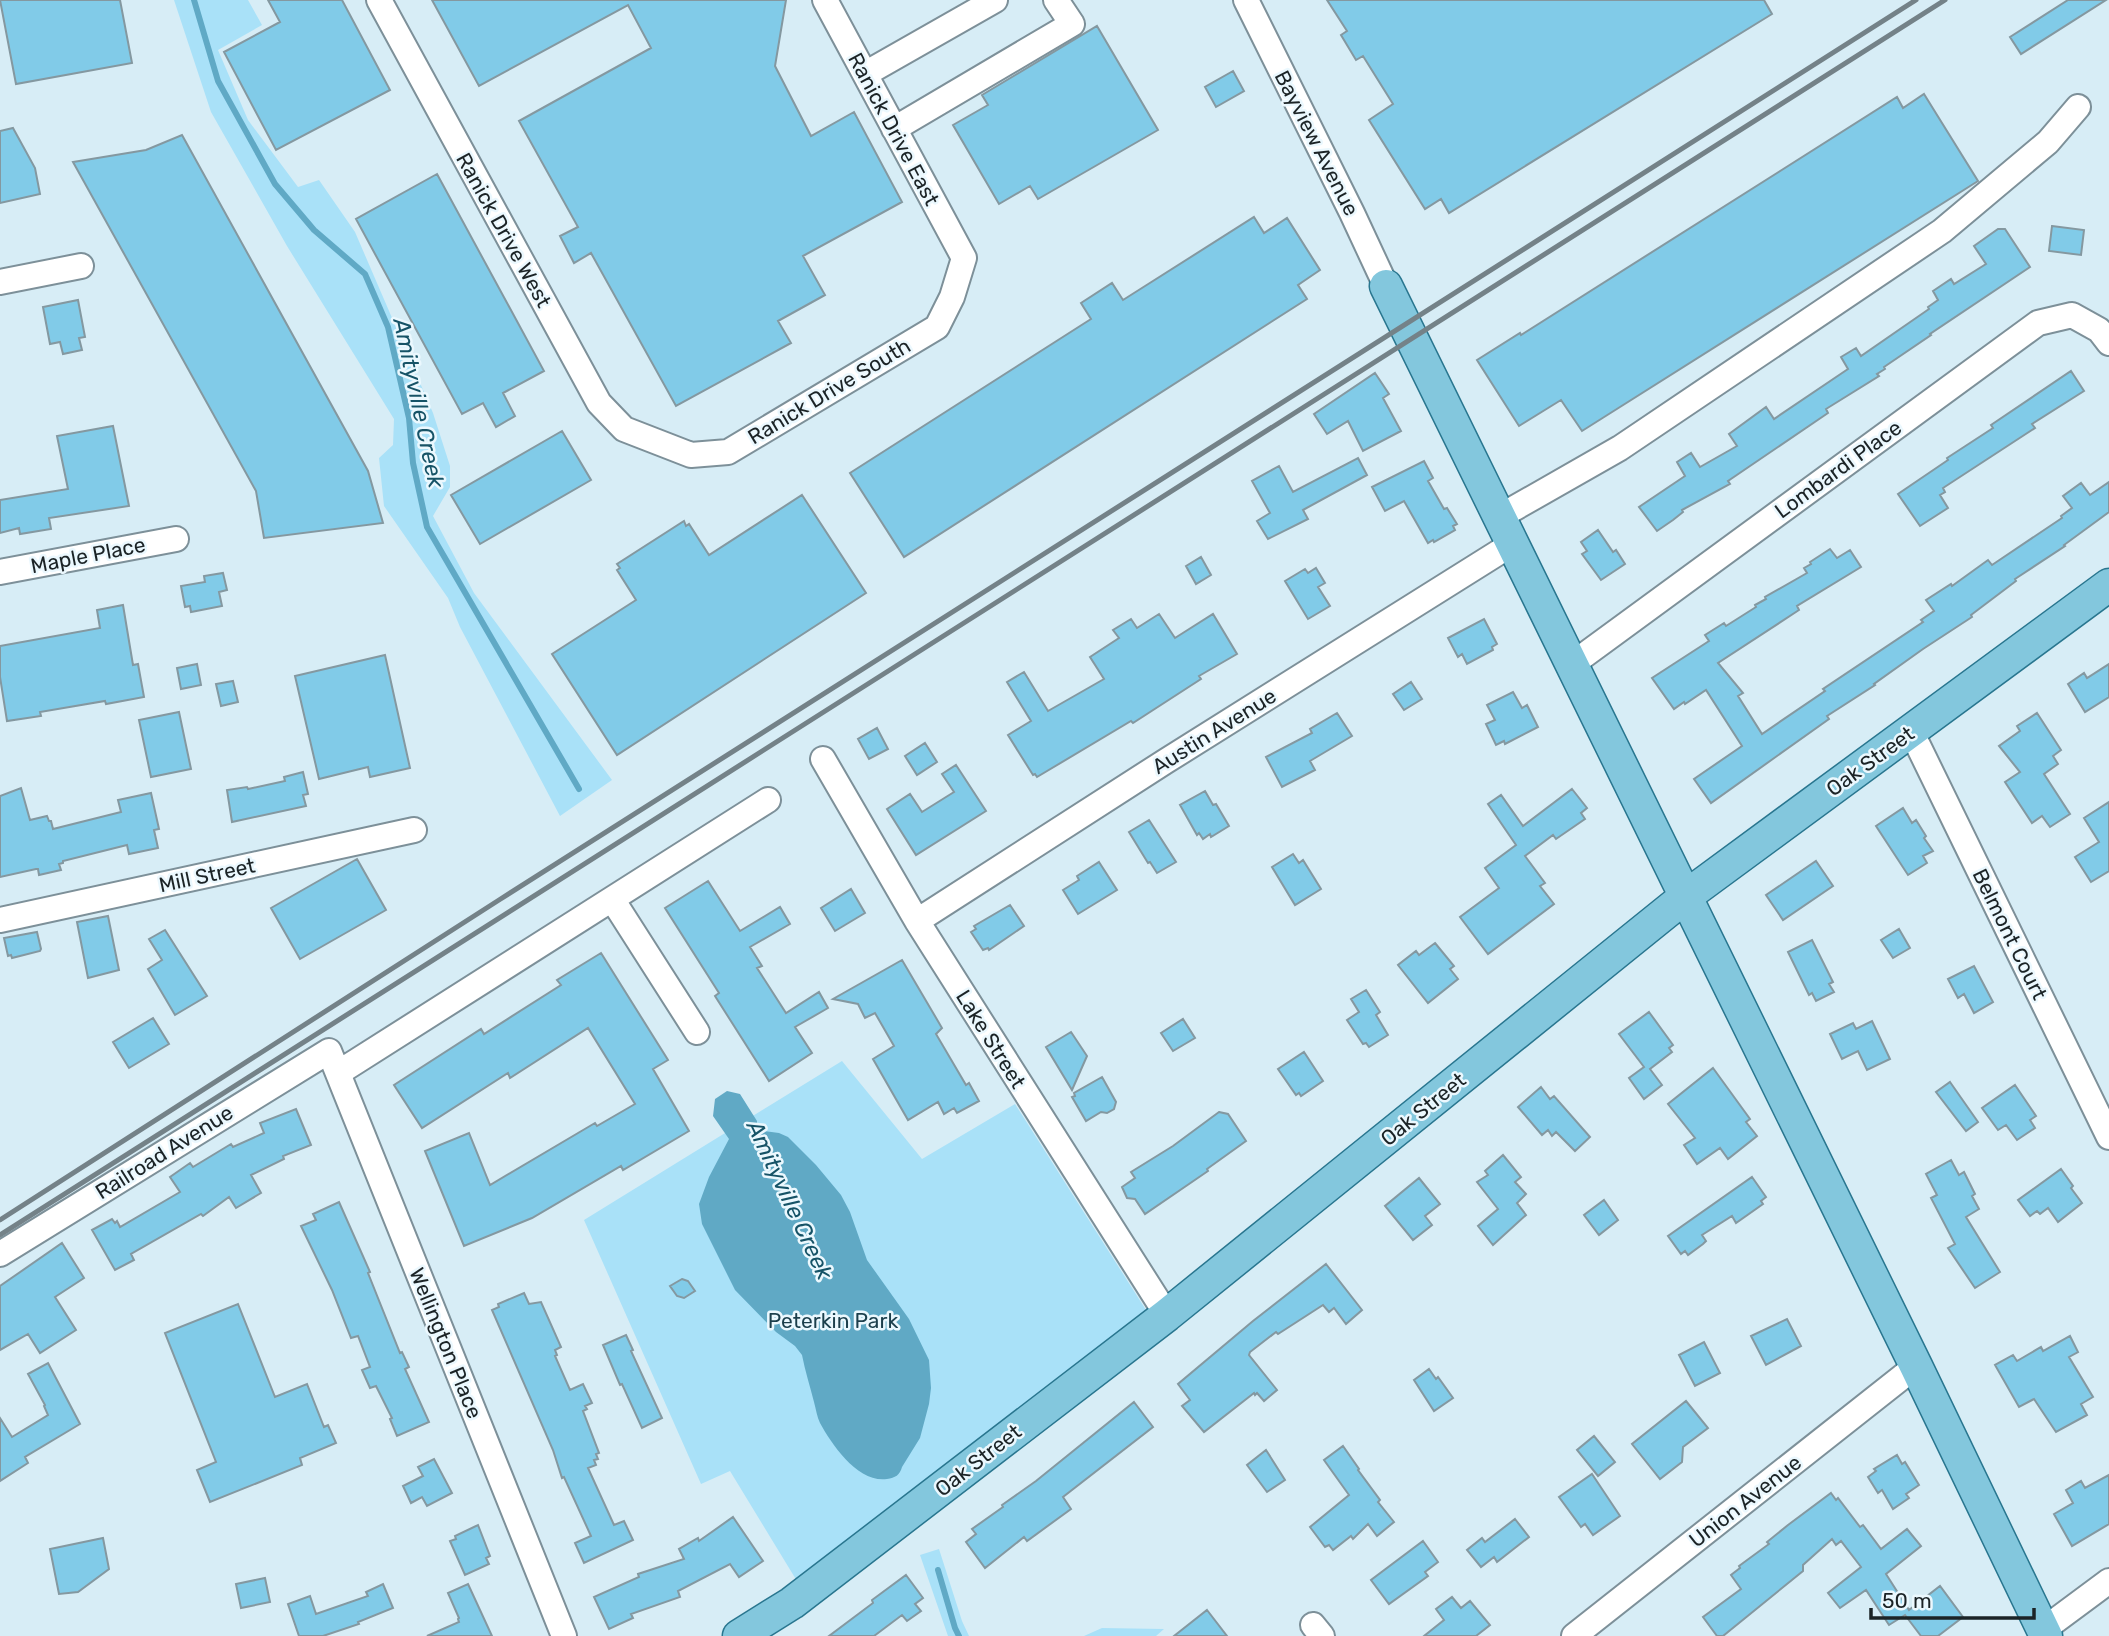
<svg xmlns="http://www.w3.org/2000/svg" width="2109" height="1636" font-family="Rubik,sans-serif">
	<rect width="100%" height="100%" fill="#d7edf6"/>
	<!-- green -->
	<path fill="#a9e1f8" d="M174,0H248L262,25L218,50L248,120L298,187L319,180L355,232L433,413L450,466V487L433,516L474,593L612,780L560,816L460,627L448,598L384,506L379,458L393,445L394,419L287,246L211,112Z
		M842,1061L922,1159L1015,1104L1146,1310L800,1586L730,1471L701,1484L584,1220Z
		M939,1549L962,1621L969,1636H948L920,1555Z
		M1102,1628L1164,1629L1156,1636H1084Z"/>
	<!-- water -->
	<path fill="#60a9c5" d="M727,1091L740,1094L757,1121V1130L779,1133L788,1137L816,1165L841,1195L850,1212L867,1260L909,1319L929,1360L931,1388L929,1404L920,1438L902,1467C900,1475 895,1478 887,1479C858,1483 832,1445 820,1423C817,1417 816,1409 814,1402C810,1386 805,1371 802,1355L795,1346L776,1332L735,1290L702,1224L699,1204L709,1177L729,1139L713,1116L715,1099Z"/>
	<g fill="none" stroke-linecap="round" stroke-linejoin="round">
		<!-- stream -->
		<path stroke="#60a9c5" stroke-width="6" d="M194,0L218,81L275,184L314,230L365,274L388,327L409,418L413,463L427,527L579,789
			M938,1570L955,1628L959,1636"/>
	</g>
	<!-- building -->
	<path fill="#81cbe8" stroke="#8498a0" stroke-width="2" d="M0,0H120L132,63L16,84Z
		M268,0H342L390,90L276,150L224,52L280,22Z
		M432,0H786L775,66L811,136L854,112L902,202L803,256L825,295L778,321L791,343L676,406L591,253L574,263L560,236L578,227L519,121L651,48L628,5L479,86Z
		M1327,0H1764L1772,14L1449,213L1441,199L1425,209L1369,120L1393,104L1363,56L1356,60L1341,35L1347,31Z
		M2068,0H2106L2021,54L2010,37Z
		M1097,26L1158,130L1038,199L1030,186L999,204L953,125L988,105L982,95Z
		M1233,71L1244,91L1216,107L1205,87Z
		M1924,94L1978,181L1582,431L1561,400L1519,426L1477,360L1520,333L1521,335L1897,97L1903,108Z
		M13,128L35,168L40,194L0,203V131Z
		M182,135L368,471L383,523L264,538L256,491L73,162L146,150Z
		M437,174L544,371L503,393L515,416L496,427L483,403L462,414L356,219Z
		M1254,217L1264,233L1287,218L1320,270L1298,285L1307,299L904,557L850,473L1091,319L1081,303L1112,283L1123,300Z
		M2052,226L2084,230L2081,255L2049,251Z
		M1998,229H2005L2030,267L1930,334L1931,335L1884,367L1885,369L1877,374L1879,376L1826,409L1828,413L1728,481L1730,484L1682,510L1683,512L1673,520L1657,531L1639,507L1685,476L1677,462L1691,453L1700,467L1737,446L1729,434L1766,407L1774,419L1848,369L1841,357L1856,348L1861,356L1929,309L1928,307L1938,300L1933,291L1951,279L1954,284L1986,264L1974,246Z
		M78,300L85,337L79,338L82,350L63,354L60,342L50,344L43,307Z
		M2071,371L2084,391L2032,424L2035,428L1943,488L1945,492L1940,495L1948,508L1920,526L1898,494L1948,460L1947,458L1993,428L1991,425Z
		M1375,373L1389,394L1383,398L1401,431L1363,451L1348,421L1327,434L1314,414Z
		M113,426L129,506L49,518L51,529L20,534L19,528L0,533V500L68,489L57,436Z
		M562,431L591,480L480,544L451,495Z
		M1358,458L1367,475L1303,510L1308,519L1268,539L1257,521L1270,513L1252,481L1279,466L1293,492Z
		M1424,461L1433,478L1428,481L1444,509L1447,508L1457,524L1453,526L1455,530L1434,542L1433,540L1428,543L1404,501L1385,511L1372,487Z
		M2109,482V512L2064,545L2065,546L2015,579L2016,581L1971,615L1972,617L1923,649L1874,684L1875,685L1827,716L1829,719L1711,803L1694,779L1742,746L1706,690L1685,704L1684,702L1674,709L1652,678L1709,641L1705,635L1724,623L1726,626L1756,607L1755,605L1766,599L1765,597L1807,573L1804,568L1811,564L1810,562L1830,549L1837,558L1850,550L1861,567L1797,606L1799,610L1718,663L1743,693L1738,696L1762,734L1825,691L1823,689L1923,622L1921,620L1934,611L1926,600L1951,584L1952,586L1988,560L1992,565L2062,518L2061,516L2072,508L2063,496L2081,483L2090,495Z
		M802,495L866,593L617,755L552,654L636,600L617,570L620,568L617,564L684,521L686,526L689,524L709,555Z
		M1598,530L1613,552L1616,550L1625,564L1601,580L1582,554L1587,551L1581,542Z
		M1201,557L1211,575L1196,584L1186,566Z
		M1316,568L1325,583L1318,587L1330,606L1308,619L1285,581L1305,569L1308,573Z
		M223,573L227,590L219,592L222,606L191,612L190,606L185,607L181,586L205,582L204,576Z
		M123,605L133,665L138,664L144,697L106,704L105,701L40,712L41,716L7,721L0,677V646L100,628L97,610Z
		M1159,614L1175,638L1213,614L1237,654L1199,676L1201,679L1133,723L1131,721L1037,777L1035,774L1033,775L1008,735L1031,721L1007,682L1024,672L1048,711L1104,679L1090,657L1119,638L1113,630L1131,619L1137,628Z
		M1484,619L1497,644L1492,647L1493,650L1467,664L1462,654L1458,657L1448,638Z
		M385,655L410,768L370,777L368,767L319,779L295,676Z
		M197,664L201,685L181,689L177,668Z
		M2109,664V697L2085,712L2068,684L2084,673L2087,678Z
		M233,681L238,702L221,706L216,684Z
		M1411,682L1422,699L1404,710L1393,694Z
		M1513,692L1522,708L1527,705L1538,727L1505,744L1504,741L1496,745L1486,724L1495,720L1487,705Z
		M179,712L191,769L151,777L139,720Z
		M1337,713L1352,736L1310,761L1315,770L1282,787L1266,757L1312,733L1310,729Z
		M2037,713L2061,750L2053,756L2058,764L2044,774L2070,814L2050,827L2042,816L2032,823L2005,782L2020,772L1999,746L2020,731L2017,726Z
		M877,728L888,749L869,759L858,739Z
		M925,743L937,762L917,775L905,756Z
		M956,765L986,811L916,855L887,809L910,794L922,812L954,792L942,774Z
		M303,772L308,794L303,795L306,806L232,822L227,790L247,787L248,789L285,781L284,777Z
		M21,788L30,820L47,816L49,821H51L53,829L121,812L118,800L151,793L159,829L154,830L158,848L129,854L127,845L63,861V863L59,864L61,870L39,875L38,869H36L0,877V796Z
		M1572,789L1587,808L1581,813L1585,819L1556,839L1553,835L1525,856L1545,883L1540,886L1554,904L1488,954L1460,917L1499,888L1485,868L1516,845L1488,804L1501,795L1523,826Z
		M1205,791L1213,805L1216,804L1229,826L1211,837L1210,834L1203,839L1199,833L1197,835L1180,805Z
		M2109,802V871L2091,882L2075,857L2099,842L2084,818Z
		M1903,808L1912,823L1916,820L1926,836L1924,838L1933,851L1923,856L1927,863L1908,875L1876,826Z
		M1149,820L1176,862L1157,873L1150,862L1148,863L1129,832Z
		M1293,854L1299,863L1303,860L1321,889L1295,905L1272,867Z
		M357,859L386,910L300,959L271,908Z
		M1816,861L1833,886L1783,920L1766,895Z
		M1099,862L1117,890L1078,914L1063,890L1079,880L1077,876Z
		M708,881L740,931L780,907L790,924L750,947L762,966L757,968L786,1013L819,992L828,1008L795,1027L812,1053L769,1081L715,996L719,993L665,908Z
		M851,889L865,913L835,931L821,908Z
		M1010,905L1024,926L989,950L988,948L983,950L971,932L976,929L974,926Z
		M108,916L119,970L88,978L77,922Z
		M1899,929L1910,948L1893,958L1881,940Z
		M165,930L207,996L175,1015L148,969L162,960L149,939Z
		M37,932L41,949L40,951L12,958L11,955L8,956L4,938Z
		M1812,940L1833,982L1829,984L1834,992L1816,1001L1812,993L1809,995L1788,952Z
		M1435,943L1454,966L1450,969L1458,979L1428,1003L1398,965L1416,951L1419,955Z
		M601,953L668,1060L653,1069L689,1131L623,1170L621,1166L532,1218L464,1246L425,1151L469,1133L490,1185L595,1123L597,1126L635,1104L588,1028L510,1078L508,1073L422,1128L394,1085L481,1029L484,1034L561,985L557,980Z
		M902,960L942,1028L936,1034L966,1085L969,1083L979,1101L957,1113L954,1108L944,1114L938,1102L908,1120L873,1059L894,1046L875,1013L865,1018L858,1004L833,999Z
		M1974,966L1993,1002L1974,1013L1964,994L1958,998L1948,979Z
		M1366,990L1380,1012L1376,1015L1388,1035L1369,1047L1366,1043L1363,1044L1347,1020L1359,1012L1351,999Z
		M1649,1012L1673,1045L1669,1048L1672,1052L1650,1069L1662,1085L1644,1099L1629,1078L1644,1067L1619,1034Z
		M153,1018L169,1044L129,1068L113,1042Z
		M1183,1019L1195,1038L1173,1051L1161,1033Z
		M1872,1021L1890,1059L1867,1070L1858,1051L1842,1059L1830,1034L1853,1023L1856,1029Z
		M1071,1032L1087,1056L1072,1090L1046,1047Z
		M1304,1052L1323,1081L1301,1096L1299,1093L1296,1095L1278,1069Z
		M1713,1068L1750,1119L1746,1122L1757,1136L1728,1159L1720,1148L1697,1164L1684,1145L1695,1138L1668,1104Z
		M1102,1077L1116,1102L1114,1109L1107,1113L1101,1112L1086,1121L1072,1097L1075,1096L1074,1093Z
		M1950,1082L1978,1122L1966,1131L1936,1092Z
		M2015,1085L2036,1116L2030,1120L2035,1128L2017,1140L2006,1125L1998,1130L1982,1108Z
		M1541,1087L1550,1099L1554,1096L1590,1137L1575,1151L1556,1132L1552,1136L1548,1130L1542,1135L1518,1107Z
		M296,1109L311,1145L283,1156L284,1159L251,1175L261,1193L236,1208L229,1197L203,1216L201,1214L131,1254L134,1260L115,1270L92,1230L112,1219L115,1223L117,1221L120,1227L180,1192L170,1177L190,1163L193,1167L231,1144L233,1147L264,1133L260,1123Z
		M1219,1112L1228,1114L1246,1141L1207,1169L1208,1171L1145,1214L1135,1199L1127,1198L1122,1187L1135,1178L1131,1172L1173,1146Z
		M1503,1155L1521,1177L1515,1182L1526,1194L1517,1203L1526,1215L1493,1245L1478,1226L1498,1209L1477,1182L1488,1175L1485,1171Z
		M1951,1160L1959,1175L1964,1172L1975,1194L1972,1196L1979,1209L1966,1217L2000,1272L1975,1288L1948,1248L1955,1244L1931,1198L1937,1195L1926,1174Z
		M2061,1169L2073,1186L2071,1188L2082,1203L2058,1222L2048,1208L2040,1214L2037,1211L2030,1216L2018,1200Z
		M1752,1177L1766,1197L1761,1201L1763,1204L1736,1223L1732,1216L1702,1235L1706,1241L1703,1244L1688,1255L1685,1251L1681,1254L1668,1236Z
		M1419,1178L1440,1204L1425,1216L1432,1225L1413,1240L1385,1206Z
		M1604,1200L1618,1220L1599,1235L1584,1215Z
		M339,1202L370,1272L368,1273L400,1353L402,1352L409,1367L405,1369L429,1422L397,1436L390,1419L392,1418L376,1386L370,1388L362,1370L370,1367L358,1336L351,1338L332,1290L301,1226L316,1220L313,1214Z
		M62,1243L84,1278L55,1297L76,1330L40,1353L28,1334L0,1350V1286Z
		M1326,1264L1362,1310L1346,1324L1334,1308L1329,1312L1323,1305L1278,1334L1276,1332L1250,1352L1249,1355L1277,1390L1264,1401L1257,1393L1255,1395L1254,1393L1204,1432L1182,1406L1190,1400L1178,1384L1253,1321Z
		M682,1279L688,1281L695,1291L684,1298L677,1296L670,1286Z
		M524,1293L529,1304L541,1302L561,1347L555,1350L557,1355L555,1356L570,1390L583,1384L592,1403L585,1406L587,1409L583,1411L599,1453L596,1454L598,1459L594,1460L596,1465L588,1468L614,1525L624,1521L633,1540L584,1563L575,1543L591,1536L564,1477L562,1478L553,1450L492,1310L499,1307L498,1304Z
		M238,1304L275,1397L307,1384L324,1427L328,1425L336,1443L300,1458L302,1465L210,1502L197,1470L216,1462L165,1333Z
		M1787,1319L1801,1346L1766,1365L1751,1336Z
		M626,1335L633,1350L631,1351L662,1418L642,1428L622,1384L620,1385L603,1345Z
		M2070,1336L2078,1352L2069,1357L2093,1397L2081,1404L2087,1415L2056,1432L2034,1399L2019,1407L1995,1365L2013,1355L2017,1361L2041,1347L2043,1351Z
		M1704,1342L1720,1373L1695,1386L1679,1355Z
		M48,1363L80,1424L25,1457L28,1463L0,1481V1418L12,1437L48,1415L44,1406L45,1405L28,1374Z
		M1429,1369L1436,1379L1438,1377L1453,1398L1434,1411L1414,1380Z
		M1686,1401L1708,1428L1683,1447L1682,1462L1660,1479L1632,1444Z
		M1134,1402L1153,1427L1063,1497L1071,1509L1027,1541L1024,1537L985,1568L966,1542L976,1534L972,1529L1003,1507L1002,1505L1036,1481Z
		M1594,1436L1615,1462L1598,1476L1577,1450Z
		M1343,1446L1359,1469L1358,1470L1380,1500L1378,1502L1394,1522L1377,1536L1368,1524L1353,1539L1351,1536L1333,1550L1329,1545L1325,1547L1310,1527L1349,1495L1324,1460Z
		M1266,1450L1285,1480L1267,1492L1247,1465Z
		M1897,1455L1902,1464L1905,1462L1919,1485L1906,1494L1909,1498L1893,1509L1882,1490L1878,1493L1868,1477L1876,1471L1874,1469Z
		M434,1459L452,1493L427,1506L422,1497L411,1503L403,1486L423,1476L418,1467Z
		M1592,1474L1620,1516L1593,1535L1585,1524L1581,1527L1559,1497Z
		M2109,1475V1524L2072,1546L2054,1514L2073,1503L2066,1490L2081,1481L2085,1488Z
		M1831,1493L1836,1500L1838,1498L1860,1527L1863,1525L1881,1549L1907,1529L1921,1546L1886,1574L1909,1610L1940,1586L1963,1617L1938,1636H1921L1905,1615L1889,1625L1866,1590L1840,1608L1828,1593L1861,1567L1841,1541L1836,1545L1832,1539L1803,1565V1571L1723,1636H1717L1703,1617L1741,1589L1731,1575L1740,1568L1739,1566L1769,1544L1767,1542L1788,1525Z
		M733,1517L763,1561L739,1577L730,1564L678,1591L680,1597L631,1614L633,1618L609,1629L594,1597L639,1577L638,1574L684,1559L679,1549L698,1538L699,1541Z
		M1515,1519L1529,1537L1497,1562L1494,1557L1481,1567L1467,1550L1482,1538L1485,1542Z
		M478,1525L490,1556L486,1558L489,1564L465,1575L450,1541L456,1539L455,1536Z
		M103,1538L109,1569L78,1592L59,1594L50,1549Z
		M1423,1541L1438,1562L1425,1572L1428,1576L1389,1604L1371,1580Z
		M906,1575L923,1598L915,1604L921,1611L907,1621L902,1615L874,1636H829L873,1603L872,1600Z
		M265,1578L270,1602L241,1608L236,1584Z
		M383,1584L393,1608L358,1622L359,1624L323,1636H299L288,1604L310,1596L316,1614L368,1596L366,1592Z
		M468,1584L492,1636H427L459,1622L458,1619L459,1618L448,1593Z
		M1452,1597L1461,1608L1470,1601L1490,1625L1476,1636H1424L1444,1620L1436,1609Z
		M1207,1610L1227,1636H1174Z"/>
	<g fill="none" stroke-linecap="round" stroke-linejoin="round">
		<!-- minor casing -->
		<g stroke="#7d9099" stroke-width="28">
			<path id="minor" d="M379,0L599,403L624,429L691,455L728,452L937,327L952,297L964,258L825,0
				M1246,0L1352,213L1386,286
				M865,74L995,0
				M894,129L1072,24L1056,0
				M0,282L81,266
				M1499,517L1620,448L1942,231L2048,142L2078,107
				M0,572L176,539
				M1571,665L2038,323L2072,315L2099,330L2109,343
				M1911,731L2109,1137
				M823,759L917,921L1167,1315
				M612,899L697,1032
				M0,920L414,830
				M917,921L1166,761L1512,544
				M338,1073L768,800
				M0,1254L329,1051L564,1636
				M1313,1625L1322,1636
				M2043,1630L2109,1581
				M1574,1636L1916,1366"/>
		</g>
		<!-- major casing -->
		<g stroke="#29768f" stroke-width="35">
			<path id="major" d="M1386,286L1916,1366L2046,1636
				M739,1636L792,1603L1167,1315L1685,897L2109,585"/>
		</g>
		<!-- minor -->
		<use href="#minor" stroke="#fff" stroke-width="24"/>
		<!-- major -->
		<use href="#major" stroke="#83c7dd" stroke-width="32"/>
		<!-- rail -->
		<path stroke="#748288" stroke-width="5" d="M0,1220L499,900L1916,0
			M0,1235L1945,0"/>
	</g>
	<g text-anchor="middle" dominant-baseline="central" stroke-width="5" stroke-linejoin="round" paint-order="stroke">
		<!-- street labels -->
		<g font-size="21" fill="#1b2326" stroke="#ebf8fe">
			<text transform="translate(894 129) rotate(62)">Ranick Drive East</text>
			<text transform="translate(1317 143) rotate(63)">Bayview Avenue</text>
			<text transform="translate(504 230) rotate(61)">Ranick Drive West</text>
			<text transform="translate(829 391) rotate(-31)">Ranick Drive South</text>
			<text transform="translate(1838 469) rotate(-36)">Lombardi Place</text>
			<text transform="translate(88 555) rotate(-11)">Maple Place</text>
			<text transform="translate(1214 731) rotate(-32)">Austin Avenue</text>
			<text transform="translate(1870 761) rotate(-36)">Oak Street</text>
			<text transform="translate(207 875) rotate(-12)">Mill Street</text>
			<text transform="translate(2010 934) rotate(64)">Belmont Court</text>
			<text transform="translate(991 1039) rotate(58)">Lake Street</text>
			<text transform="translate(1423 1109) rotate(-39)">Oak Street</text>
			<text transform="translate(164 1152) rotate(-32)">Railroad Avenue</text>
			<text transform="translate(446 1343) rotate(68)">Wellington Place</text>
			<text transform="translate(978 1460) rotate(-38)">Oak Street</text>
			<text transform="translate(1745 1501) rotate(-38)">Union Avenue</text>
		</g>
		<!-- park labels -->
		<g font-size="21" fill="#1c3f4c" stroke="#ebf8fe">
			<text x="833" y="1320">Peterkin Park</text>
		</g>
		<!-- water labels -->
		<g font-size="23" font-style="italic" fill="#165367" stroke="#ebf8fe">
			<text transform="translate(419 403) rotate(78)">Amityville Creek</text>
			<text transform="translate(790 1200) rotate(65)">Amityville Creek</text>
		</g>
	</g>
	<!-- scale -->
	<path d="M1871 1608v10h163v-10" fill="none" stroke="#1b2326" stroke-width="3.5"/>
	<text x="1882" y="1608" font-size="21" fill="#1b2326" stroke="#ebf8fe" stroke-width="5" paint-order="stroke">50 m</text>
</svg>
